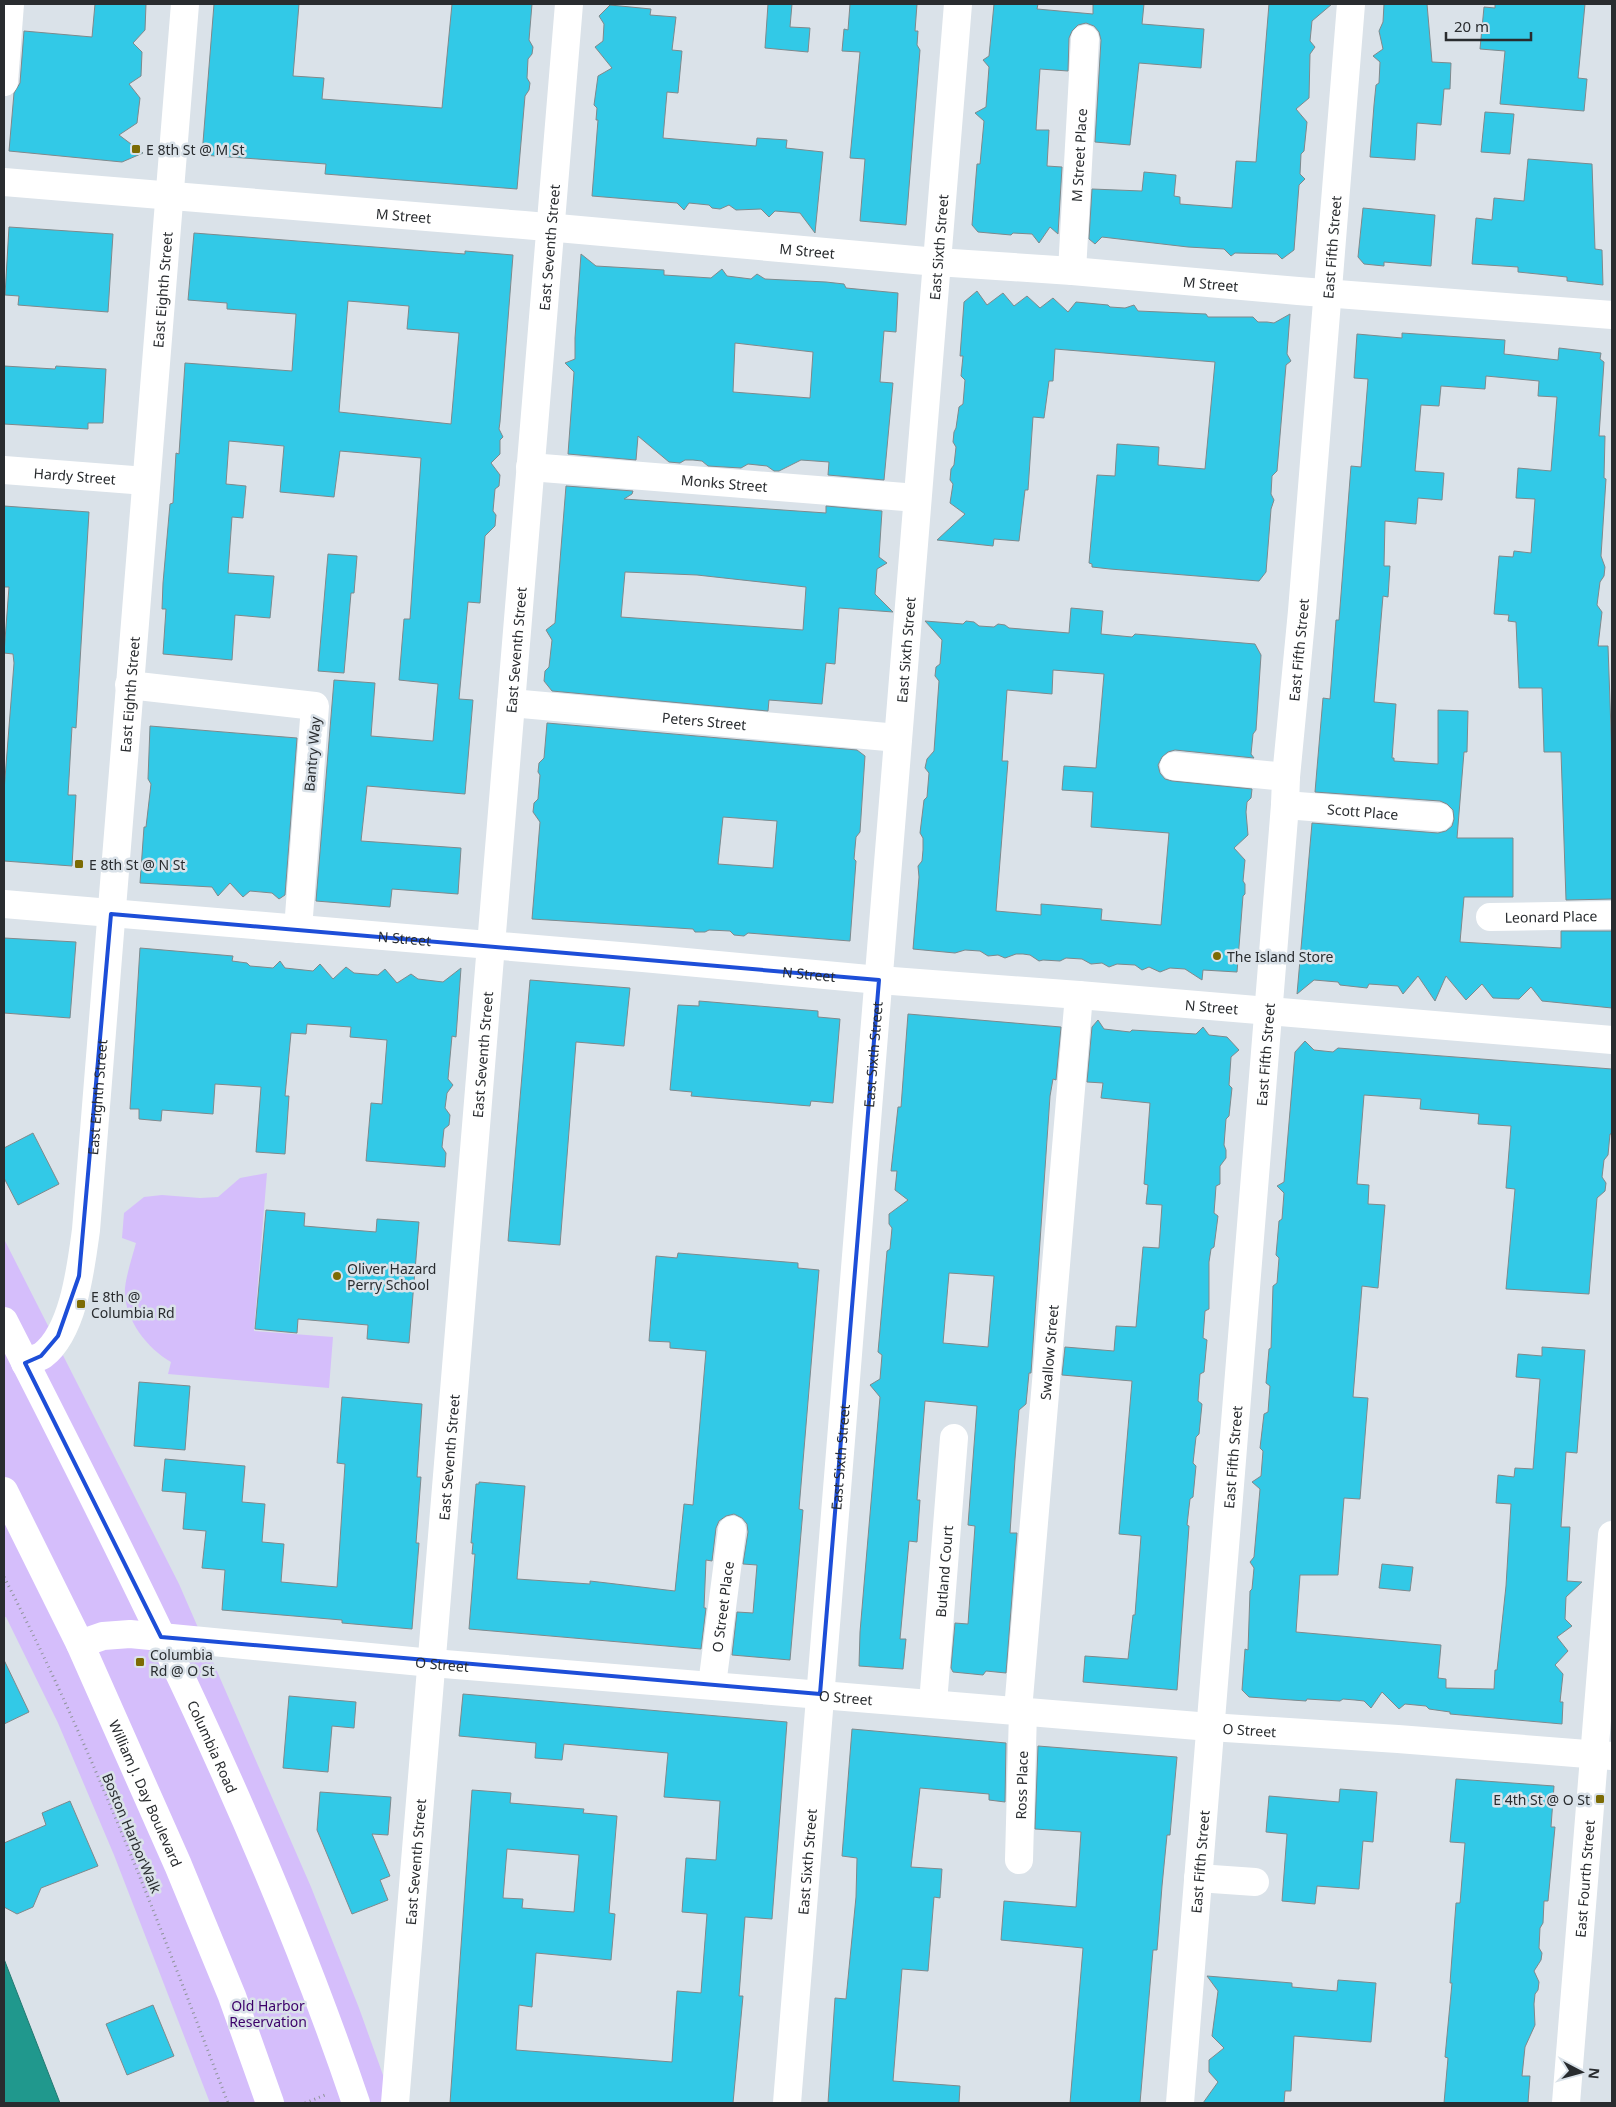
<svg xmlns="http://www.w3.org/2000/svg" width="1616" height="2107" font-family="'Noto Sans',sans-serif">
	<rect width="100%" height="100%" fill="#dae2e9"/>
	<!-- green -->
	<path fill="#d5befb" d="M267,1173L254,1331L333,1337L329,1388L168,1374L171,1362C146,1348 123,1317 125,1288C127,1272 132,1258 136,1243L122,1238L124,1213L144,1197L162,1195L200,1198L218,1197L240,1178Z
		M4,1239L179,1584L311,1887L359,2008L393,2103H210L114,1855L58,1723L6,1617H4Z"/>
	<!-- water -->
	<path fill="#20988d" stroke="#237871" d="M4,1959L60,2103H4Z"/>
	<!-- building -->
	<path fill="#32c9e7" stroke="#7f898c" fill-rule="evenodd" d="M95,4H146L145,30L133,43L142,52L141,76L129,84L140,98L137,123L119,135L143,153L122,162L9,151L14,93L20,83L24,31L92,37Z
		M214,4H299L293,76L324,78L322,99L442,108L452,4H532L529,40L533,47L532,54L528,59L527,78L530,83L529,90L525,96L517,189L325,174L326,164L202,155Z
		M768,4H792L790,27L810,28L808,52L765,48Z
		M850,4H917L915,31H918L917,45L920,50L906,225L860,221L865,159L850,158L860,52L842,51L844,29L848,30Z
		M994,4H1038L1037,9L1093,14V4H1144L1142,24L1204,29L1201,68L1139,63L1130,145L1095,142L1101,40L1099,32L1094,26L1086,23L1078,25L1072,31L1069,38L1068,71L1040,69L1036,130H1049L1047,166L1062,167L1058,234L1050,227L1039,243L1032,234L1013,233L1011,235L978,232L972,225L977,164H980L984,121L975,113L986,107L989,67L983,60L989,56Z
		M1269,4H1332L1312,21L1310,41L1315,47L1310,54L1309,98L1296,109L1307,122L1304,151L1301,154L1300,174L1305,179L1299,185L1294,250L1282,259L1277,254L1235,253L1231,256L1224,249L1188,247L1102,237L1095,244L1089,239L1092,189L1142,191L1144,172L1176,175L1174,196L1180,197V204L1232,208L1236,161L1256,162Z
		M1384,4H1427L1432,62L1451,63L1450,89H1444L1441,125L1417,123L1415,160L1370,157L1374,105L1376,85L1379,83L1380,62L1373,56L1383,49L1379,31L1383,22Z
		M1495,4H1585L1578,78L1587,79L1584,111L1500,104L1505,51L1480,49L1484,7L1495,8Z
		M610,5L651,9L650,15L676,17L672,50L682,51L678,93L667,92L663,138L756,146L757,138L787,140L786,148L823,152L815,233L800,213L775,211L769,217L761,209L736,210L729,205L720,209L712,208L709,205L689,203L684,210L677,203L592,196L598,120H596L597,108L594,105L598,76L612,68L595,47L603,41L604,24L599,16Z
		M1485,112L1514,114L1510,154L1481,152Z
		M1528,159L1592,164L1595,249L1602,250L1603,285L1567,281V277L1518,272V267L1472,264L1476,218L1492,220L1494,198L1524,201Z
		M1363,208L1435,215L1431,266L1384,262V266L1364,264L1358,257Z
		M9,227L113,234L108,312L18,305L19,296L5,295Z
		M194,233L465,254V251L513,255L500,422L499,429L503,437L500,440V454L491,463L500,475L499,486L495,489L493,511L496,515L495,526L485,536L480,603L468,602L459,699L473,700L465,794L367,786L361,841L461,848L458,894L392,889L390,907L316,901L334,680L375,683L371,736L433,741L438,684L399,680L404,619H410L421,458L340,451L334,497L280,492L284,446L229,441L226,484L246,486L243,518L232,517L228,573L274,576L270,618L235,615L232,660L163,654L166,609H162L163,583L170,504L173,503L176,453L179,454L185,363L292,371L296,314L227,309V303L188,300ZM348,301L409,306L407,329L459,333L451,424L339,412Z
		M581,254L596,266L664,270V275L711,278L722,269L727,276L751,279L757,274L765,279L826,282L844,284L846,288L898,293L896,332L884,331L880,382L893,383L884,480L828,475L829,462L801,460L779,471H774L767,466L748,464L741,468L708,466L702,461L693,460H685L680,463L669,462L638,436L636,460L568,454L574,372L565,363L575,359V338ZM735,343L813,352L810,398L733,392Z
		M977,291L987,305L1003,293L1014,306L1027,296L1040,308L1053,298L1068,312L1076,302L1108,305L1110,307L1125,308L1134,305L1138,311L1206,314L1208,317H1253L1258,322H1267L1274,323L1290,314L1287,354L1291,361L1286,365L1277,471L1272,476L1271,494L1274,500L1271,509L1266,572L1259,581L1110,569L1092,567V564L1089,563L1097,475L1115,476L1117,444L1159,447L1158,465L1205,469L1215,362L1055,349L1053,381H1049L1044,418L1033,417L1028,490H1025L1019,541L994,539L993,546L937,540L965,514L950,503L953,484L950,480L951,469L954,465L956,447L953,442L954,432L956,428L959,407L963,404L965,380L961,376L963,356H960L964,302Z
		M1402,333L1505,340L1504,354L1558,360L1559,348L1601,353L1600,359L1604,362L1599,436H1605L1604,478L1606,479L1601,556L1605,567L1604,576L1600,582L1597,605L1602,612L1598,646H1608L1612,758V899L1566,900L1561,752H1544L1542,688H1519L1516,622L1508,621L1509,615L1494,614L1499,556L1513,557L1514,551L1531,553L1535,499L1516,498L1518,468L1551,471L1557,397L1538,396L1539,381L1486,376L1485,389L1441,386L1439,406L1421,405L1415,471L1444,473L1442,500L1418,498L1416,524L1385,521L1384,566H1390L1388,597L1383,596L1374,702L1396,704L1392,758H1394V761L1438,764V710L1468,711L1467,752H1464L1457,838H1513V897H1464L1460,942L1561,948V931H1612V1008L1542,1001L1531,987L1519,999L1493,998L1482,984L1466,1000L1446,976L1435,1001L1418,976L1403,994L1398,986L1369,984L1367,988L1340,985L1338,982L1314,980L1297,994L1312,823L1438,833L1446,831L1452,826L1454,819L1453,810L1447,804L1440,801L1315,792L1323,698L1330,699L1336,620H1339L1351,466L1361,467L1368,379L1354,378L1357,334L1402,338Z
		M4,366L55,369L56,366L106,369L103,423H88V429L4,424Z
		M566,486L633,491L632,494L624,499L826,513V506L882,511L879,557L887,563L877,569L875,594L893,612L839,608L835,664L826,663L822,704L769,700L768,711L552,691L544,681L545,671L549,667L552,640L546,630L555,623ZM625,572L697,575L806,587L803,630L621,617Z
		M4,506L89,512L76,728L72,727L68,795H76L72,866L4,861V791L14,663L13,654L4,653L9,587H4Z
		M328,554L357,556L354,593H351L344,673L318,671Z
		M1071,608L1103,611L1101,634L1132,637L1135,634L1255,644L1261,655L1256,730L1253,734L1251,754L1254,758L1175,750L1168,752L1162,757L1158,765L1160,773L1165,779L1172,781L1252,789L1251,798L1247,802L1246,812L1248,835L1234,848L1245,860L1243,881L1245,884V894L1243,896L1237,972L1203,970L1202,980L1185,969L1170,968L1160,972L1149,967L1142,970L1135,965L1117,964L1109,967L1102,963L1091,964L1082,959L1066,958L1060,961L1043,960L1039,961L1030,955L1023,954H1016L1005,958L998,955L988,956L980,951L965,950L955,953L913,949L919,877L918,866L922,861L923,850V838L920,833L924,800L927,797L929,773L925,768L927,759L934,751L939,681L935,676L936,667L940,664L942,640L925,621L963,624L966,621L974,622L979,626L994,627L998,624L1005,625L1009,628L1069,633ZM1053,670L1104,674L1096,768L1064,766L1062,790L1093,792L1091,827L1169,833L1161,925L1101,920L1102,909L1041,904V915L996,911L1008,761H1002L1007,690L1052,694Z
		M547,723L857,750L865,756L860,832L856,837L854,859L856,861L850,941L748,933L744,936L734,935L730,931L709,930L705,932H695L693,929L532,919L540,822L533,812L534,803L538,799L540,775L538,772L539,763L544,758ZM723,817L777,821L773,868L718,864Z
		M150,726L297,738L285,895L279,899L272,893L250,891L243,897L230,883L218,896L212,887L140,883L144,827H146L151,784L148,779Z
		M4,938L76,942L70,1018L4,1013Z
		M140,948L233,956L232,961L247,963L250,966L262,967L273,968L280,961L285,968L313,971L320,964L333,979L346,967L354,973L378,975L385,969L397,983L411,974L418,979L443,982L461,968L456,1037L452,1036L448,1079L453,1085L447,1093L445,1108L450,1115L449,1125L444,1129L442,1147L446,1153L445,1167L366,1161L371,1103L382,1104L387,1040L350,1037L351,1027L307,1024L306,1034L291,1033L285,1096H289L285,1154L256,1152L261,1087L215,1084L213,1114L162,1110L161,1121L139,1119V1109H130Z
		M530,980L630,988L624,1046L576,1042L560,1245L508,1241Z
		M699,1001L818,1011V1017L840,1019L833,1103L811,1101L810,1106L691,1096L692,1092L670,1090L678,1005L699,1006Z
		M908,1014L1061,1027L1056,1080L1053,1079L1050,1096L1031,1373H1029L1026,1404L1019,1410L1015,1459L1010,1533H1017L1006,1673L986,1671L983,1675L953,1672L951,1668L955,1623L968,1624L975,1526L968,1525L977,1406L925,1401L917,1500H920L917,1542L909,1541L900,1639H906L903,1669L859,1666L860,1632L880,1397L870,1385L880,1379L882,1355L878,1352L880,1330L887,1251L890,1249L892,1228L889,1224V1214L908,1200L895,1190L897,1171H891L898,1107H901ZM949,1273L994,1276L988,1347L943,1343Z
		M1098,1020L1104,1029L1130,1032L1132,1030L1196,1034L1203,1027L1209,1035L1227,1037L1239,1050L1231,1057L1229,1085L1232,1088L1229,1116L1226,1119L1224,1145L1226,1150V1158L1220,1166V1184L1216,1186L1215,1200L1214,1213L1218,1216L1214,1247L1211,1249L1209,1262V1309L1205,1311L1203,1338L1207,1340L1204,1372L1200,1374L1199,1387L1198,1401L1202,1404L1199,1434L1196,1437L1193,1463L1196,1466L1193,1497L1190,1499L1187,1525L1189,1526L1177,1690L1083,1682L1085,1656L1128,1659L1133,1615H1135L1141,1536L1119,1534L1132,1381L1062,1375L1065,1347L1114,1351L1116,1326L1136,1327L1143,1247L1159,1248L1162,1205L1146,1204L1148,1185L1144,1184L1150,1103L1101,1098L1103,1083L1087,1082L1092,1027Z
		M1305,1041L1314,1050L1333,1052L1338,1048L1612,1069V1134H1610L1608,1155L1604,1160L1602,1177L1606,1183L1605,1191L1597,1198L1589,1294L1506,1289L1515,1189L1506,1188L1511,1126L1478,1124L1479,1114L1420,1109L1421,1099L1364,1095L1357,1184L1369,1185L1368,1204L1385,1205L1378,1288L1362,1286L1353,1397L1368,1398L1360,1499L1344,1498L1338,1575H1300L1296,1632L1441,1645L1438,1678L1446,1679V1688L1494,1689L1495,1670H1497L1506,1586L1511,1504L1496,1503L1498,1475L1514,1477L1515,1468L1533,1469L1540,1379L1516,1377L1518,1354L1542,1356V1347L1585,1350L1577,1453L1566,1452L1561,1527H1570L1567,1581L1582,1582L1566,1597L1565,1619L1572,1626L1557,1637L1568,1651L1555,1665L1563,1674L1560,1702H1563L1562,1724L1450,1714V1712L1429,1709L1426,1706L1405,1704L1399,1709L1382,1692L1371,1708L1364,1701L1355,1700L1343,1699L1340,1701L1307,1699L1306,1701L1249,1697L1242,1690L1245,1649L1248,1650L1250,1591L1252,1589L1254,1568L1250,1562L1254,1557L1260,1489L1252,1482L1261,1476L1263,1451L1260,1448L1264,1414L1268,1412L1270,1386L1266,1383L1269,1349L1271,1348L1273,1286L1277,1283L1279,1258L1276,1255L1279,1221L1282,1219L1284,1193L1277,1186L1284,1182L1295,1052Z
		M33,1133L59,1184L18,1205L4,1178V1148Z
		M266,1210L305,1213L304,1226L376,1232L377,1219L419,1222L409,1343L367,1339L368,1325L298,1319L297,1333L255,1329Z
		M678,1253L798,1263V1268L819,1270L799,1509L803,1510L790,1660L732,1655L737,1612L753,1613L757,1565L743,1564L748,1532L747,1524L742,1518L734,1514L726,1516L719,1521L716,1528L712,1561L706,1560L704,1608H706L701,1649L469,1629L475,1554H472L473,1543H471L476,1484H479V1482L525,1486L517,1579L590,1584V1581L675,1591L684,1504L693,1505L706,1351L670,1348V1342L649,1341L656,1256L677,1258Z
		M139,1382L190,1386L185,1450L134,1446Z
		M342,1397L422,1404L417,1477H421L416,1543H419L412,1629L342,1623V1620L222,1610L225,1570L202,1568L206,1531L183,1529L186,1493L162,1491L165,1459L245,1466L242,1502L265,1504L262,1542L284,1544L281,1582L337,1587L345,1464L337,1463Z
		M1382,1564L1413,1567L1410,1591L1379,1588Z
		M4,1660L29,1712L4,1724Z
		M463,1694L787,1722L772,1919L745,1917L739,1996H743L733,2103H450L472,1790L511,1793L510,1803L584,1809L583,1813L617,1816L609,1913L615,1914L611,1960L536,1953L532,2007L519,2005L516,2050L672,2062L677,1991L701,1993L707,1914L682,1912L686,1858L716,1860L720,1801L664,1797L668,1753L564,1744L562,1760L535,1758L536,1743L459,1736ZM507,1849L579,1855L574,1912L522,1908L523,1899L503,1898Z
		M289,1696L356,1702L354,1728L332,1726L328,1772L283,1768Z
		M852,1729L1006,1743L1005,1802L989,1800V1794L920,1788L911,1867L942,1869L940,1898L934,1897L928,1971L902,1969L893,2081L960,2086L959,2103H828L835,1998L846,1999L856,1897L857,1858L842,1856Z
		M1038,1746L1177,1757L1170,1835H1167L1162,1886L1157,1950H1153L1140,2103H1070L1083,1948L1001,1940L1004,1901L1076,1907L1081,1832L1035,1829Z
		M1456,1779L1554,1786L1551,1827H1555L1548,1901H1544L1543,1923L1540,1928L1539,1948L1542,1953L1541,1960L1534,1971L1539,1982L1538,1990L1535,1994L1534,2004L1535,2025L1525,2047L1522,2076H1530L1528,2103H1444L1448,2058L1445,2057L1452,1983H1450L1456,1903H1460L1465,1843L1450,1842Z
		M1340,1789L1377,1792L1373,1842L1363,1841L1359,1889L1317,1886L1315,1904L1282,1901L1287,1834L1266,1832L1269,1796L1339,1802Z
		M320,1792L391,1797L388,1835L372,1834L390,1876L380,1880L388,1900L352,1914L317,1830Z
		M70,1801L98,1866L41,1888L33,1907L17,1914L4,1907V1843L46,1825L42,1813Z
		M1207,1976L1292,1983V1987L1337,1991L1338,1980L1376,1983L1371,2042L1294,2036L1291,2091H1285L1284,2103H1203L1218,2082L1209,2072V2060L1224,2048L1212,2036L1218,1991Z
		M153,2005L174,2056L127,2075L106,2024Z"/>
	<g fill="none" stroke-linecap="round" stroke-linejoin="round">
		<!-- path -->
		<path stroke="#8e9499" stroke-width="3" stroke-dasharray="1 4" stroke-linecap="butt" d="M4,1577C92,1746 160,1926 228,2103
			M305,2103L325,2095"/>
		<!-- minor -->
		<g stroke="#fff" stroke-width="28">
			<path d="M4,82L10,4"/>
			<path id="s1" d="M4,182L524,225L937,262L1072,271L1298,291L1612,315"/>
			<path id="s2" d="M1072,271L1085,39"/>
			<path id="s3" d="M530,467L917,498"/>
			<path id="s4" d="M4,470L146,481"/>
			<path d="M129,685L315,706L298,929"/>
			<path id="s5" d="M511,703L898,738"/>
			<path d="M1174,766L1286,777"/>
			<path id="s6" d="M1285,805L1439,817"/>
			<path id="s7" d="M4,904L643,958L879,980L1079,995L1612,1040"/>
			<path id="s8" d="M1490,917L1612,915"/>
			<path id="s9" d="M25,1363C31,1360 38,1358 43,1355C74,1331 81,1266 86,1230L185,4"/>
			<path id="s10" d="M80,1644L103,1636L130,1634L432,1663L1210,1727L1398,1739L1612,1756"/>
			<path id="s11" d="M712,1685L732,1530"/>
			<path id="s12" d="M933,1703L954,1438"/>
			<path id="s13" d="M1018,1710L1079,995"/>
			<path id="s14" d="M1019,1860L1023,1711"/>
			<path d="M1198,1878L1255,1882"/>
			<path id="s15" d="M395,2103L569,4"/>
			<path id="s16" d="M787,2103L958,4"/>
			<path id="s17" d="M1180,2103L1285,805L1286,777L1302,611L1351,4"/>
			<path id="s18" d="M1566,2103L1612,1535"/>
		</g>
		<!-- major -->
		<g stroke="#fff" stroke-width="28">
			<path id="s19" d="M4,1321C133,1574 265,1833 356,2103"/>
			<path id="s20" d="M4,1491L80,1644L178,1865L232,1996L270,2103"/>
		</g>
	</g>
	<!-- marked area -->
	<path fill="none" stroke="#1d4ed8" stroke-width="4" stroke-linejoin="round" d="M111,914L879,980L820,1694L161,1637L25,1363L41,1356L58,1336L79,1276Z"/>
	<!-- markers -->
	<g fill="#7c6b03" stroke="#dae2e9" stroke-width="2">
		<rect x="131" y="144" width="10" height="10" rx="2.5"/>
		<rect x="74" y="859" width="10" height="10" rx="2.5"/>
		<circle cx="1217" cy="956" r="5"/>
		<circle cx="337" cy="1276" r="5"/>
		<rect x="76" y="1299" width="10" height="10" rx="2.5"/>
		<rect x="135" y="1657" width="10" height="10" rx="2.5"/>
		<rect x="1595" y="1794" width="10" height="10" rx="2.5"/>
	</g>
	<g text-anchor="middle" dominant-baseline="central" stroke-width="5" stroke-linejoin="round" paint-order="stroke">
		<!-- poi labels -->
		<g font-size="14" fill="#292c2f" stroke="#dae2e9" text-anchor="start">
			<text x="146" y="149">E 8th St @ M St</text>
			<text x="89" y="864">E 8th St @ N St</text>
			<text x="1227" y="956">The Island Store</text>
			<text x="347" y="1268">Oliver Hazard<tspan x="347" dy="16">Perry School</tspan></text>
			<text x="91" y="1296">E 8th @<tspan x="91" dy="16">Columbia Rd</tspan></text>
			<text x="150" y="1654">Columbia<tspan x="150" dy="16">Rd @ O St</tspan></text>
			<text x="1590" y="1799" text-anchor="end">E 4th St @ O St</text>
		</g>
		<!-- street labels -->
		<g font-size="14" fill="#292c2f" stroke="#dae2e9">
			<text stroke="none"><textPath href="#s2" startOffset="116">M Street Place</textPath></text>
			<text stroke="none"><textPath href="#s1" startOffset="401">M Street</textPath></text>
			<text stroke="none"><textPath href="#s15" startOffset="1862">East Seventh Street</textPath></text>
			<text stroke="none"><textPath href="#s16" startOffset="1862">East Sixth Street</textPath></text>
			<text stroke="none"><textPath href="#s17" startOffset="1862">East Fifth Street</textPath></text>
			<text stroke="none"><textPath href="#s1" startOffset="806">M Street</textPath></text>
			<text stroke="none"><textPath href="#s1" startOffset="1211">M Street</textPath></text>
			<text stroke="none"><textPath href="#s9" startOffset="1098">East Eighth Street</textPath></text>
			<text stroke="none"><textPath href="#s4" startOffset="71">Hardy Street</textPath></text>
			<text stroke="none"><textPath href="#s3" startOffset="195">Monks Street</textPath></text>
			<text stroke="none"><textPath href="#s15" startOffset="1458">East Seventh Street</textPath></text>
			<text stroke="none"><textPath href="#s16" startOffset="1458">East Sixth Street</textPath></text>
			<text stroke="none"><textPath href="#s17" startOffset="1458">East Fifth Street</textPath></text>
			<text stroke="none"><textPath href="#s9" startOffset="692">East Eighth Street</textPath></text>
			<text stroke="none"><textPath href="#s5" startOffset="194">Peters Street</textPath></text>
			<text transform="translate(312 754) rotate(-85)">Bantry Way</text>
			<text stroke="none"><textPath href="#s6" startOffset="78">Scott Place</textPath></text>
			<text stroke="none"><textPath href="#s8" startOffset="61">Leonard Place</textPath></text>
			<text stroke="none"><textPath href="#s7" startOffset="402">N Street</textPath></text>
			<text stroke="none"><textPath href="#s7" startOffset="808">N Street</textPath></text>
			<text stroke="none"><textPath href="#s7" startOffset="1212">N Street</textPath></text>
			<text stroke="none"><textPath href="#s17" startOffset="1052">East Fifth Street</textPath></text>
			<text stroke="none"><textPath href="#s15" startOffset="1052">East Seventh Street</textPath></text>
			<text stroke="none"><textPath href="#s16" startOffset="1052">East Sixth Street</textPath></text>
			<text stroke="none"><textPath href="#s9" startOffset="288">East Eighth Street</textPath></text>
			<text stroke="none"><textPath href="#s13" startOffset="359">Swallow Street</textPath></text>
			<text stroke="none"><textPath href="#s15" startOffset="648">East Seventh Street</textPath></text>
			<text stroke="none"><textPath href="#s16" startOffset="648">East Sixth Street</textPath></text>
			<text stroke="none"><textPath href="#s17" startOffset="648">East Fifth Street</textPath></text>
			<text stroke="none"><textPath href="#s12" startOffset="132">Butland Court</textPath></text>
			<text stroke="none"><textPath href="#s11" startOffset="79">O Street Place</textPath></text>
			<text stroke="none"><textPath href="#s10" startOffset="365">O Street</textPath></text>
			<text stroke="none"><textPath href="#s10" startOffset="770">O Street</textPath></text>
			<text stroke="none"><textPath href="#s10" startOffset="1175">O Street</textPath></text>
			<text stroke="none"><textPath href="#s19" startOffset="474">Columbia Road</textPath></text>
			<text stroke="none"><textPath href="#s14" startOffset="75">Ross Place</textPath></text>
			<text stroke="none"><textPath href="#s20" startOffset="334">William J. Day Boulevard</textPath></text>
			<text transform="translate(132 1833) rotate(67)">Boston HarborWalk</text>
			<text stroke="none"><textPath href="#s15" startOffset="242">East Seventh Street</textPath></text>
			<text stroke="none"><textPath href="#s16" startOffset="242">East Sixth Street</textPath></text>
			<text stroke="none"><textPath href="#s17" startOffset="242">East Fifth Street</textPath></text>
			<text stroke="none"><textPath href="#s18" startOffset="225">East Fourth Street</textPath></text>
		</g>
		<!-- park labels -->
		<g font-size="14" fill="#3c006a" stroke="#dae2e9">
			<text x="268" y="2005">Old Harbor<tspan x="268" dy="16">Reservation</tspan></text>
		</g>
	</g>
	<!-- border -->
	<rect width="1616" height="2107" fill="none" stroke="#292c2f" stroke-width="10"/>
	<!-- north arrow -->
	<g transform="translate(1581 2072) rotate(96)" stroke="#dae2e9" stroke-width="4" paint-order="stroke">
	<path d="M0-4L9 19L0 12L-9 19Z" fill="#292c2f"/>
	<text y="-8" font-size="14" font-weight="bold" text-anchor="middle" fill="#292c2f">N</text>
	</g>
	<!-- scale -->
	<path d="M1446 32v8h85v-8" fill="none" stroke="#292c2f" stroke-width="2.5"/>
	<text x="1454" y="32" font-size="15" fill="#292c2f" stroke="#dae2e9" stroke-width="4" paint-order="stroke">20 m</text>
</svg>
